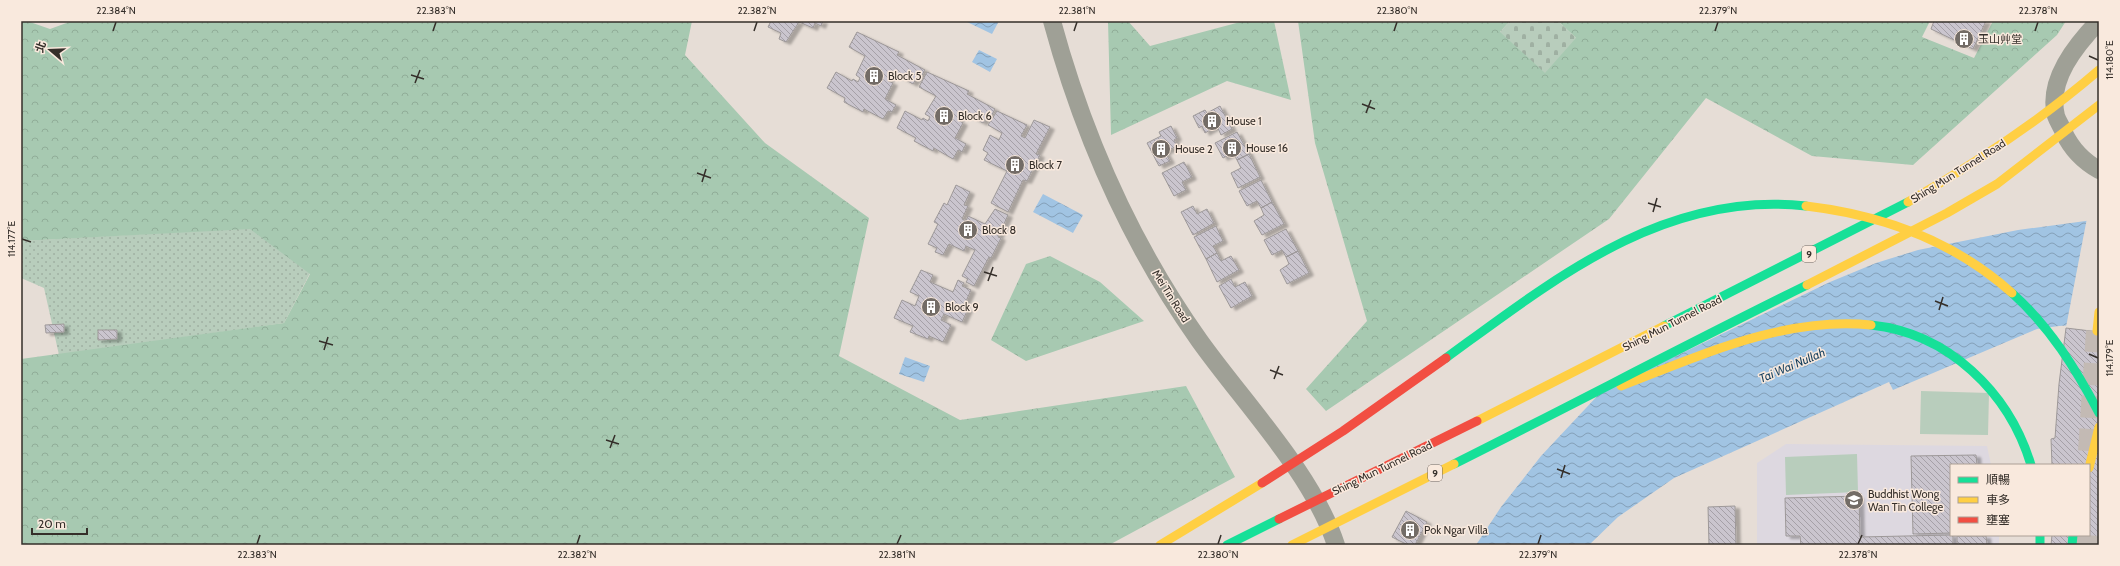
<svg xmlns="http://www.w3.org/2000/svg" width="2120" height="566" font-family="Cabin,'Noto Sans TC',sans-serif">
	<defs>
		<pattern id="grass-dots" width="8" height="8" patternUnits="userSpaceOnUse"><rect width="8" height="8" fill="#b8cdbc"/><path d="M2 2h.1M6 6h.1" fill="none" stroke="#9fb0a2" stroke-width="1.8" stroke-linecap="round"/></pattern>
		<pattern id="forest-crowns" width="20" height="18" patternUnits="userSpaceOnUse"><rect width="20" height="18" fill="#a7c9b1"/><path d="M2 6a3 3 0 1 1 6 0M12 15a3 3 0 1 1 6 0" fill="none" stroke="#90ad98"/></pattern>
		<pattern id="cemetery-stones" width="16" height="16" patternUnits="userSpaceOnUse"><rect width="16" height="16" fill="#b8cdbc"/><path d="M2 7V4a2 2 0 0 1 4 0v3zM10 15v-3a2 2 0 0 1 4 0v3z" fill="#9fb0a2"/></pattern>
		<pattern id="water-waves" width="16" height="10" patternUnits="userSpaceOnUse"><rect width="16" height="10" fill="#a1c4e3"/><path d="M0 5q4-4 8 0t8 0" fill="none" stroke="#84a0b8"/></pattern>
		<pattern id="building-back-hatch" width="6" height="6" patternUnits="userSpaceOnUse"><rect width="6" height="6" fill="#cac5ce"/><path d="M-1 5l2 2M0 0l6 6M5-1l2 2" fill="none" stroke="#a5a0a7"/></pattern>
		<filter id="shadow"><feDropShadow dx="4.5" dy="2.5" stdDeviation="1" flood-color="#0004"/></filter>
	</defs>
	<rect width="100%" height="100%" fill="#e6ddd6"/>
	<!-- education -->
	<path fill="#ddd8e0" d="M1786,444L1987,446L1991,465H1951V535H1999V545H1757V463Z"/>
	<!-- grass -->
	<path fill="url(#grass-dots)" d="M250,228L310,273L284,323L59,355L44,288L21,278V241Z"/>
	<!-- forest -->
	<path fill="url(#forest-crowns)" d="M21,21H27L50,29L72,21H692L685,55L765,143L869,218L839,356L960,420L1186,386L1235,477L1109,545H21V359L284,323L310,274L250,229L21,241Z
		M1108,21H1128L1150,46L1244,21H1274L1291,100L1227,81L1111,135Z
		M1298,21H1510L1500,32L1576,38L1558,21H1930L1922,37L1974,58L1993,21H2066L2057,35L1913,165L1812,156L1706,98L1609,219L1326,411L1306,389L1367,321L1315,143Z
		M1050,256L1100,282L1144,321L1026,361L991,340L1026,264Z"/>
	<!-- cemetery -->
	<path fill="url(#cemetery-stones)" d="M1510,21H1558L1576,38L1545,73L1500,32Z"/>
	<!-- pitch -->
	<path fill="#b8cdbc" d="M1921,391L1989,393L1988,435L1920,434Z
		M1857,454L1858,492L1786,495L1785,457Z"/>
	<!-- water -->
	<path fill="url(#water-waves)" d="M965,21H999L992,34Z
		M979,50L997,59L990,72L972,62Z
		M1043,194L1083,215L1073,233L1033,212Z
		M2093,220L2091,324L2059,326L2037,329L1893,390L1889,382L1674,478L1618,517L1589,545H1476L1501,507L1541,456L1601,392L1830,282L1876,263L1918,250L2018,230Z
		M905,357L930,366L924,382L899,374Z"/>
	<!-- pier -->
	<path fill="#e6ddd6" d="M2099,217V325L2066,327L2087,218Z"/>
	<!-- building -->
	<path fill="url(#building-back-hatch)" stroke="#9d9898" filter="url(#shadow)" d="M771,21H823L821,26L815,23L813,28L799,22L786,42L779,39L781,33L768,27Z
		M1934,21H1986L1973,49L1931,29Z
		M857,32L899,52L897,55L925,70L919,80L916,79L913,84L892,72L888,81L893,83L885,99L896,105L892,112L888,111L883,119L864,109L863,112L844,102L845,98L827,88L836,72L852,81L853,79L858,82L860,78L856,75L865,56L849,47Z
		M927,72L969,91L967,94L995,109L989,120L986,118L983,123L962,112L958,120L963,123L955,138L966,144L962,152L958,150L953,159L934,148L933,151L914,141L916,138L897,128L905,111L922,120L923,118L928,121L930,117L925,114L936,96L919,87Z
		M1220,106L1232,129L1221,135L1217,126L1205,133L1202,126L1199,128L1193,116L1205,110L1207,113Z
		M997,111L1027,125L1021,136L1025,138L1034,120L1050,127L1036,154L1040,155L1027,181L1023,180L1008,212L991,203L1007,171L984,160L988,153L983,150L990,135L999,140L1002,133L988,125Z
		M1171,126L1177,138L1174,140L1177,146L1165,152L1170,161L1159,166L1147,143L1161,136L1159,132Z
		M1237,132L1249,154L1237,160L1233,153L1223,158L1215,143Z
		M1249,154L1260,177L1238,188L1231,173L1241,168L1237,160Z
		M1184,162L1192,177L1182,182L1186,190L1174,196L1162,173Z
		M1261,180L1272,202L1261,208L1257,201L1247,206L1239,191Z
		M956,185L970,192L964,205L968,206L962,219L966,221L968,216L985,224L995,209L1008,215L998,237L1001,238L991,258L989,257L974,286L966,282L968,279L962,276L975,250L966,246L964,251L949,244L943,255L935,252L937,248L928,244L938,224L934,222L944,203L947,205Z
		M1272,202L1284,224L1262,235L1254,221L1264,215L1261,208Z
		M1193,206L1197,214L1207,209L1214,223L1193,235L1181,212Z
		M1216,226L1223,241L1213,246L1217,253L1206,259L1194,237Z
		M1286,229L1298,251L1286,257L1282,250L1272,255L1264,240Z
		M1298,251L1309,273L1287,284L1280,270L1289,264L1286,257Z
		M1217,253L1221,261L1231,256L1239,270L1217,282L1206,259Z
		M921,270L933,275L930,282L953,292L958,280L964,283L962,286L971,290L963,308L968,309L962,322L944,314L941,320L951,325L943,342L929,336L928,339L910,332L913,326L894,318L902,300L915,306L919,296L910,292Z
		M1231,279L1235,287L1245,282L1252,296L1231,308L1219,286Z
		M64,324V332L46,333L45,325Z
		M2066,328L2099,332V545H2051L2052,535H2089V465H2052L2051,439L2055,438L2059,384Z
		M98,330H117V339L98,340Z
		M1976,455L1977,465H1951V533L1913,534L1911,456Z
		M1859,496L1860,537L1951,535H1953V545H1801L1800,536H1786L1785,498Z
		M1735,506L1736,545H1709L1708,507Z
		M1406,511L1427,522L1415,545H1408L1392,537Z
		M1957,536H1986L1987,545H1957Z"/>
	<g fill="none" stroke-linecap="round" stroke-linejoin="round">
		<!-- highway-tunnel -->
		<path stroke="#c3bab4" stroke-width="22" stroke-dasharray="22 11" stroke-linecap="butt" d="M2089,451L2097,331
			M2086,545L2087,535"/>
		<!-- street -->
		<path stroke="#9fa096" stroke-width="18" d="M1052,21C1083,135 1131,244 1199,340C1243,402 1313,474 1336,545
			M2099,21C2076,45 2047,80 2056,116C2058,122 2062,127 2064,133C2072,150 2083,161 2099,170"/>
		<!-- fast -->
		<path stroke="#16e098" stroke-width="9" d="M1871,325C1948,333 2009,392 2031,465
			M2040,535V545
			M1227,545L1279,519
			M2072,545L2073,535"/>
		<!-- slow -->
		<path stroke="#ffcf43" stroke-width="9" d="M2097,331L2099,312
			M1621,386C1700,356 1784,316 1871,325
			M2089,468L2099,427
			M1160,545L1262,483"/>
		<!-- fast-bridge -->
		<path stroke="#16e098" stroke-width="9" d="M2012,293C2050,327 2076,369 2099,413
			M1664,326L1908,202
			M1446,358C1553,280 1664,190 1806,206
			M1454,464C1572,405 1689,343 1807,285"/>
		<!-- slow-bridge -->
		<path stroke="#ffcf43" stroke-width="9" d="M1908,202C1976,163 2040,121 2099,70
			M1806,206C1883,215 1954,241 2012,293
			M1807,285L1947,213L1997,184L2099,105
			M1477,421L1664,326
			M1292,545L1454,464"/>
		<!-- jam-bridge -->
		<path stroke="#f24e42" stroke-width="9" d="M1262,483L1343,431L1446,358
			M1279,519L1477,421"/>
	</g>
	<!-- ticks -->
	<path fill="none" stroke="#352f2a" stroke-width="1.5" d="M113,31L116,22M433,31L436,22M754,31L757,22M1074,31L1077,22M1394,31L1397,22M1715,31L1718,22M2035,31L2038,22M2089,56L2098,60M411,75L424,79M415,83L420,70M1362,104L1375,109M1366,113L1371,100M697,173L711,178M702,182L706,169M1648,203L1661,207M1653,212L1657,198M22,239L31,242M984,272L997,276M988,281L993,267M1935,301L1948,306M1939,310L1943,297M319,341L333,345M324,350L328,337M2089,354L2098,358M1270,370L1283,375M1274,379L1279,366M606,440L619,444M610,448L615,435M1557,469L1570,474M1561,478L1565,465M257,544L260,535M577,544L580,535M897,544L901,535M1218,544L1221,535M1538,544L1541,535M1858,544L1862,535"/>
	<!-- icons -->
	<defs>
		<g id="building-disc" transform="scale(1)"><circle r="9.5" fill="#736c66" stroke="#f9e9dd"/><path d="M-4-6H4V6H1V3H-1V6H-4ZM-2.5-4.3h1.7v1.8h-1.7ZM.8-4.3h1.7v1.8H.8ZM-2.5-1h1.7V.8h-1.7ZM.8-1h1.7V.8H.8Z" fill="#fff"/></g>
		<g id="school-disc" transform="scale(1)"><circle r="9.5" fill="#736c66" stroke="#f9e9dd"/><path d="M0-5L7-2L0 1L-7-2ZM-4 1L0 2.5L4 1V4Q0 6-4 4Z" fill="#fff"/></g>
	</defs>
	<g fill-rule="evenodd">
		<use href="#building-disc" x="1964" y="39"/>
		<use href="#building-disc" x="874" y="76"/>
		<use href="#building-disc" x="944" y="116"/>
		<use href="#building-disc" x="1212" y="121"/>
		<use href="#building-disc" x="1232" y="148"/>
		<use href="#building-disc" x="1161" y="149"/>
		<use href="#building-disc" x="1015" y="165"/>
		<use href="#building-disc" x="968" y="230"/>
		<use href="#building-disc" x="931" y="307"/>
		<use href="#school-disc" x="1854" y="500"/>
		<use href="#building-disc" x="1410" y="530"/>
	</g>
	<g text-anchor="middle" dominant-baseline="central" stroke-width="3" stroke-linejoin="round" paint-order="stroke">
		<!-- shield labels -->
		<g fill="#f9e9dd" stroke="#706760" stroke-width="1">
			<rect x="1802" y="246" width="14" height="16" rx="3"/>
			<rect x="1428" y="465" width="14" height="16" rx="3"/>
		</g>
		<g font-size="10" font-weight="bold" fill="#352f2a">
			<text x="1809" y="254">9</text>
			<text x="1435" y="473">9</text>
		</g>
		<!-- poi labels -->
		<g font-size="11" fill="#352f2a" stroke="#f9e9dd" text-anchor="start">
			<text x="1978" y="39">玉山艸堂</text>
			<text x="888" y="76">Block 5</text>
			<text x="958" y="116">Block 6</text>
			<text x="1226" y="121">House 1</text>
			<text x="1246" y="148">House 16</text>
			<text x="1175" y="149">House 2</text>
			<text x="1029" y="165">Block 7</text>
			<text x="982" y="230">Block 8</text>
			<text x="945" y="307">Block 9</text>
			<text x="1868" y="494">Buddhist Wong<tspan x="1868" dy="13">Wan Tin College</tspan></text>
			<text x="1424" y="530">Pok Ngar Villa</text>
		</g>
		<!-- street labels -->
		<g font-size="11" fill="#352f2a" stroke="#f9e9dd">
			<text transform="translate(1958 171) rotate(-32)">Shing Mun Tunnel Road</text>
			<text transform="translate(1171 296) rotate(58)">Mei Tin Road</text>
			<text transform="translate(1672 323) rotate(-27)">Shing Mun Tunnel Road</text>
			<text transform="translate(1382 468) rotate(-26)">Shing Mun Tunnel Road</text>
		</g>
		<!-- water labels -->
		<g font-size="12" font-style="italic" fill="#153f5e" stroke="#f9e9dd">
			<text transform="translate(1792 365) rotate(-23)">Tai Wai Nullah</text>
		</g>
	</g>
	<!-- border -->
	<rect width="2120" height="566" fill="none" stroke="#f9e9dd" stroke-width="44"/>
	<!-- legend -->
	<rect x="1950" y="464" width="140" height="72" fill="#f9e9dd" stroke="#ab9f95"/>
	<rect x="1958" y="477" width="20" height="6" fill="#16e098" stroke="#ab9f95"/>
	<text x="1986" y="484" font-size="12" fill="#352f2a">順暢</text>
	<rect x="1958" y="497" width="20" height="6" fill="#ffcf43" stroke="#ab9f95"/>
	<text x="1986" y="504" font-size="12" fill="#352f2a">車多</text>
	<rect x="1958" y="517" width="20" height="6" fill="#f24e42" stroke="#ab9f95"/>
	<text x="1986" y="524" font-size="12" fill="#352f2a">壅塞</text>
	<!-- north arrow -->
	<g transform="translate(50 50) rotate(289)" stroke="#f9e9dd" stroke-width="3" paint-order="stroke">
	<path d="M0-3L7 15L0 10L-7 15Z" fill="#352f2a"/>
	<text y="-6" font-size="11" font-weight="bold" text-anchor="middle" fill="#352f2a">北</text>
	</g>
	<!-- scale -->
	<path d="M32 528v6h55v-6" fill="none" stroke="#352f2a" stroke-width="2"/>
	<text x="38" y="528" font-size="12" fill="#352f2a" stroke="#f9e9dd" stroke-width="3" paint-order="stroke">20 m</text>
	<rect x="22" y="22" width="2076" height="522" fill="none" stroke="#352f2a" stroke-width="1.5"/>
	<g font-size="10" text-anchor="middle" fill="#352f2a">
		<text x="116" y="14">22.384°N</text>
		<text x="436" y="14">22.383°N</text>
		<text x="757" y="14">22.382°N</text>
		<text x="1077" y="14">22.381°N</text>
		<text x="1397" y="14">22.380°N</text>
		<text x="1718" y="14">22.379°N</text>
		<text x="2038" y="14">22.378°N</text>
		<text transform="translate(2109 60) rotate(-90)" y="4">114.180°E</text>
		<text transform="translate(11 239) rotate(-90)" y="4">114.177°E</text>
		<text transform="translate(2109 358) rotate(-90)" y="4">114.179°E</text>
		<text x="257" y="558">22.383°N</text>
		<text x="577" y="558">22.382°N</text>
		<text x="897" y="558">22.381°N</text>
		<text x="1218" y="558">22.380°N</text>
		<text x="1538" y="558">22.379°N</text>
		<text x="1858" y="558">22.378°N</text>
	</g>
</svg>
